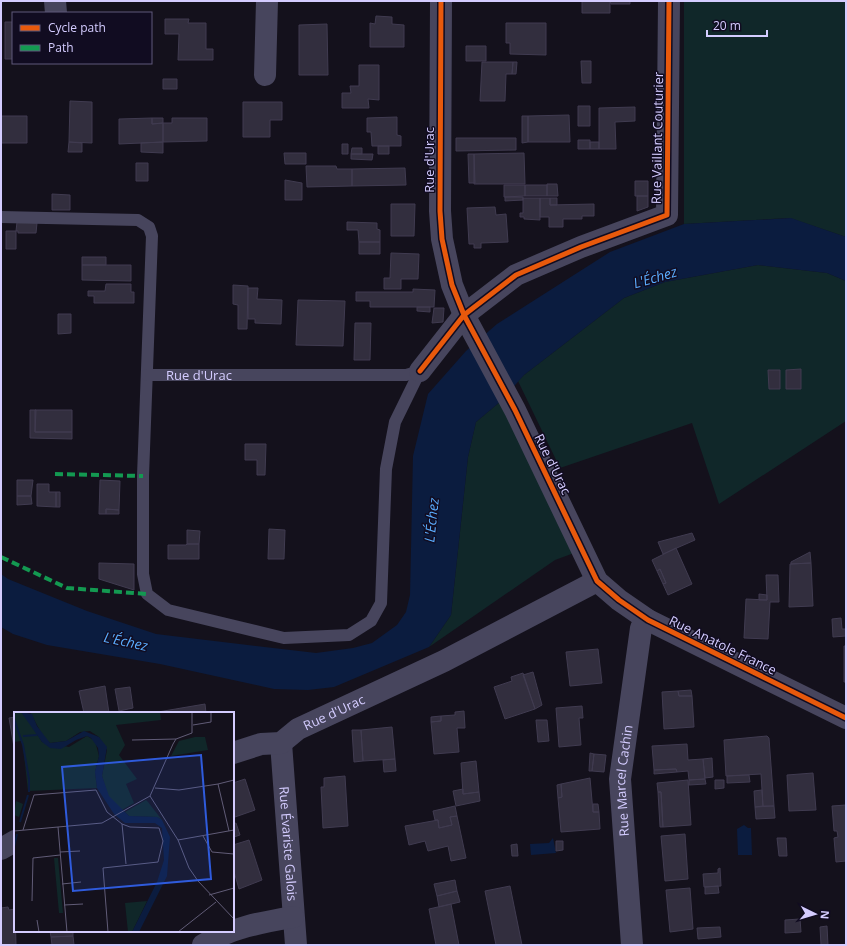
<svg xmlns="http://www.w3.org/2000/svg" width="847" height="946" font-family="'Open Sans',sans-serif">
	<rect width="100%" height="100%" fill="#14111c"/>
	<!-- green -->
	<path fill="#102729" d="M684,1H846V237L790,218L684,224Z
		M758,265L827,273L846,281V421L719,504L692,423L560,468L518,381L524,375L624,298L665,282Z
		M501,401L574,553L555,560L429,647L451,615L468,457L476,422Z"/>
	<!-- water -->
	<path fill="#0b1c3f" d="M791,218L846,237V281L827,273L758,265L665,282L624,298L524,375L501,401L476,422L468,457L451,615L429,647L334,687L308,690L274,689L160,664L47,645L13,634L1,627V574L8,579L87,611L156,634L316,653L353,648L372,643L397,625L406,612L410,595L413,456L428,394L466,351L497,324L610,252L684,224Z
		M744,825L748,828H751L752,855H738L737,829Z
		M553,838L556,853L531,855L530,844L549,843Z"/>
	<!-- building -->
	<path fill="#322e3e" stroke="#403b50" d="M582,1H610V13H582Z
		M610,1H630V4H611Z
		M376,16L392,17V24L404,25V47H370V23L375,24Z
		M165,19H189L188,23H206V49H213V60H178L179,34H165Z
		M5,22H13V59H5Z
		M506,23H546V55L510,54V43H506Z
		M327,24L328,75H299V25Z
		M466,46H486V61H466Z
		M581,61H591V83H582Z
		M482,62H513L512,74H506L505,101H480Z
		M513,62H517L516,74H512Z
		M359,65H379V100L368,99L369,108H342V93H351L350,86H359Z
		M163,79H177V89H163Z
		M70,101L92,102V143L69,142Z
		M243,102H282V120H270V137H243Z
		M578,106H590V126H578Z
		M635,107V121L615,122L616,149H599V108Z
		M569,115L570,142H528V116Z
		M1,116H27V143H1Z
		M522,116H528V142L522,143Z
		M397,117V135L401,136V146H372L371,132H367V118Z
		M152,118H163V123L152,124Z
		M152,118V124L163,123V142L119,144V119Z
		M172,118H207V141L163,142V123H172Z
		M456,138H516V150L456,151Z
		M578,140H590V149H578Z
		M69,142L82,143V152H68Z
		M163,142V153L141,152V143Z
		M590,142H599V149H590Z
		M342,144H348V154H342Z
		M378,146H389V154H378Z
		M352,148H362V154H351Z
		M284,153H306V164H285Z
		M524,153L525,184H474V154Z
		M351,154H373L372,160L351,159Z
		M468,154H474L475,183H469Z
		M136,163H148V181H136Z
		M306,166H336L337,169H352V186L307,187Z
		M405,168L406,185L352,186V169Z
		M285,180L302,183V200H285Z
		M635,181H648V196H635Z
		M547,184H557L558,196H547Z
		M504,185H525V196L504,197Z
		M525,185H547V196H525Z
		M52,194L70,195V210H52Z
		M637,196H648V207L637,211Z
		M505,197H523V200L505,201Z
		M523,198H540V220L524,219V217H520V213H523Z
		M540,198H550V205L594,204V216H582V219H563V227H549V217H540Z
		M550,198H557V205H550Z
		M391,204H415L414,236H391Z
		M495,207L496,215L506,214L508,242L481,243V248H474V244H469L467,208Z
		M17,222L37,223L36,233H18V231H16Z
		M347,222L377,223V229L380,230V242H359L358,230H347Z
		M6,231H16V249H6Z
		M359,242H380V254H359Z
		M391,253L419,254L418,279H401V289H384V278H390Z
		M82,257H106V265H82Z
		M82,265H131V281L82,280Z
		M106,284H131V292H134V303H94V296H88V291H105Z
		M233,285L248,286L247,329H238V305L233,304Z
		M248,288H258L257,299L282,300L281,324L255,323V319H248Z
		M413,289L435,290L434,307H370V301H356V292H413Z
		M298,300L345,301L343,346L296,345Z
		M417,307H430V312L417,311Z
		M434,308H444L443,322L432,323Z
		M58,314H71V333L58,334Z
		M355,323H371L370,360H354Z
		M801,369V389H786V370Z
		M768,370H780V389H769Z
		M30,410H36L35,432H72V439L30,438Z
		M35,410H72V432H35Z
		M245,444H266L265,475H257V460H245Z
		M17,480H33L31,496H17Z
		M100,480L120,481L119,510L106,509V514H99Z
		M37,484H49V492H56V507L37,506Z
		M56,492H60V507H56Z
		M17,496H31L32,504L17,505Z
		M106,509L119,510V514H106Z
		M269,529L285,530L284,559H268Z
		M187,530L200,531L199,544H187Z
		M692,533L695,540L663,554L658,542Z
		M187,544H199V559H168V545H186Z
		M676,548L692,584L668,595L663,584L666,583L660,569L657,571L652,560Z
		M810,552L811,563L791,564V562Z
		M99,563L134,564V590L99,579Z
		M811,563L813,606L789,607L790,564Z
		M660,569L666,583L663,584L657,571Z
		M766,575H778L779,602H770L768,639L744,638L746,599L767,600Z
		M759,594L767,595V600H759Z
		M841,618L842,629H846V636L833,637L832,619Z
		M844,646H846V682H844Z
		M598,649L602,683L570,686L566,652Z
		M533,672L542,705L535,709L523,675Z
		M523,673L535,709L505,719L494,687L512,681L511,677Z
		M105,686L109,713H84L79,691Z
		M130,687L133,708L119,711L115,689Z
		M691,690L692,696H679L678,691Z
		M678,691L679,696H692L694,727L664,729L662,692Z
		M205,704L206,713H152Z
		M582,706L583,718H579L581,745L559,747L556,708Z
		M464,711L465,728H457L459,752L434,754L431,722L441,721V716L455,715V712Z
		M441,716V721L431,722V717Z
		M15,717V753L9,718Z
		M536,720H547L549,741L538,742Z
		M392,727L395,759L363,761L361,730Z
		M352,730H361L363,761L354,762Z
		M767,736L769,738L774,806H763L761,774L726,776L724,740Z
		M687,744L688,760L703,759L705,779L689,780L688,771L677,772L676,769L654,770L652,746Z
		M590,753L594,754L592,771H589Z
		M594,754L606,755L604,772L592,771Z
		M712,758L713,777L705,778L703,759Z
		M395,759L396,771L384,772L383,760Z
		M476,761L479,792L463,794L461,763Z
		M676,769L677,772L654,774V770Z
		M813,773L816,810L789,811L787,775Z
		M749,775L750,782L727,783V776Z
		M345,776L348,826L323,828L321,787H324V778Z
		M590,778L593,812H599L600,829L561,832L558,798L562,797L561,784Z
		M245,779L255,810L235,817L233,809V783Z
		M705,779L706,784L689,785V780Z
		M688,780L691,825L663,827L661,792H658L657,783Z
		M715,780H724V788L715,789Z
		M561,784L562,797L558,798L557,785Z
		M463,789V794L479,792L480,801L456,806L453,791Z
		M762,790L763,806L755,807L754,791Z
		M658,792H661L663,827H660Z
		M593,804H598L599,812H593Z
		M846,805V861L836,862L834,838L838,837L837,831H834L832,806Z
		M455,806L457,816L450,817L452,825L439,828L438,820H435L433,811Z
		M774,806L775,818L756,819L755,807Z
		M457,816L466,858L451,861L448,846L428,851L425,841L409,845L405,826L438,820L439,828L452,825L450,817Z
		M236,823L240,835L234,837L233,824Z
		M685,834L688,879L665,881L661,836Z
		M777,838H786L787,856H779Z
		M249,840L262,880L239,889L233,868V845Z
		M556,841H563V850L556,851Z
		M517,844L518,856H512L511,845Z
		M720,868L721,886L704,887L703,874L718,873V869Z
		M455,880L457,891L437,896L434,884Z
		M510,886L522,945H496L485,891Z
		M718,886L719,893L705,894V887Z
		M690,888L693,929L670,932L666,890Z
		M457,891L460,902L439,907L437,896Z
		M451,904L459,945H436L429,909Z
		M8,907L9,910L15,909L16,945H1V908Z
		M800,919L801,932L785,933V920Z
		M827,926L828,945H821L820,927Z
		M720,927L721,937L698,939L697,928Z
		M50,931H73V936L51,937Z
		M73,936L74,945H52L51,937Z"/>
	<g fill="none" stroke-linecap="round" stroke-linejoin="round">
		<!-- lane -->
		<g stroke="#47455d" stroke-width="12">
			<path d="M1,217L138,220L149,227L152,236L143,476V574L147,594L168,610L284,638L349,635L371,621L381,603L386,469L395,422L420,371"/>
			<path id="s1" d="M147,375H406L420,371"/>
		</g>
		<!-- street -->
		<g stroke="#47455d" stroke-width="22">
			<path d="M55,1L56,13"/>
			<path d="M441,1L440,211L442,239L452,285L464,315L515,410L597,581L619,600L648,620L846,718"/>
			<path d="M265,75L267,1"/>
			<path d="M420,371L464,315L516,275L581,247L667,215L669,1"/>
			<path id="s2" d="M281,743L296,945"/>
			<path id="s3" d="M233,753L261,744L281,743L298,729L444,661L597,581"/>
			<path d="M1,849L15,841"/>
			<path d="M203,945C229,928 263,922 293,917"/>
			<path id="s4" d="M632,945L620,779L641,628L648,620"/>
		</g>
		<!-- quiet -->
		<path stroke="#139951" stroke-width="4" stroke-dasharray="8 4" stroke-linecap="butt" d="M55,474L143,476
			M1,557L67,588L147,594"/>
		<!-- cycleway casing -->
		<g stroke="#110c21" stroke-width="8">
			<path id="cycleway" d="M441,1L440,211L442,239L452,285L464,315L515,410L597,581L619,600L648,620L846,718
				M420,371L464,315L516,275L581,247L667,215L669,1"/>
		</g>
		<!-- cycleway -->
		<use href="#cycleway" stroke="#e8590c" stroke-width="5"/>
	</g>
	<g text-anchor="middle" dominant-baseline="central" stroke-width="3" stroke-linejoin="round" paint-order="stroke">
		<!-- street labels -->
		<g font-size="13" fill="#d4ccff" stroke="#110c21">
			<text transform="translate(657 138) rotate(-89)">Rue Vaillant Couturier</text>
			<text transform="translate(429 160) rotate(-90)">Rue d'Urac</text>
			<text stroke="none"><textPath href="#s1" startOffset="52">Rue d'Urac</textPath></text>
			<text transform="translate(553 464) rotate(64)">Rue d'Urac</text>
			<text transform="translate(723 645) rotate(26)">Rue Anatole France</text>
			<text stroke="none"><textPath href="#s3" startOffset="111">Rue d'Urac</textPath></text>
			<text stroke="none"><textPath href="#s4" startOffset="165">Rue Marcel Cachin</textPath></text>
			<text stroke="none"><textPath href="#s2" startOffset="101">Rue Évariste Galois</textPath></text>
		</g>
		<!-- water labels -->
		<g font-size="14" font-style="italic" fill="#5aadff" stroke="#110c21">
			<text transform="translate(655 277) rotate(-16)">L'Échez</text>
			<text transform="translate(431 520) rotate(-84)">L'Échez</text>
			<text transform="translate(126 641) rotate(12)">L'Échez</text>
		</g>
	</g>
	<!-- overview -->
	<g transform="translate(14 712)">
		<rect width="220" height="220" fill="#14111c"/>
		<path d="M0,0H7L14,8L28,30L55,35L73,24L81,29L85,44L81,60L83,76L14,79L9,34L7,29L0,30ZM16,0H146L147,8L102,13L111,33L105,43L123,67L112,72L120,91L108,98L94,84L88,64L93,38L85,25L76,19L66,20L52,29L36,31L30,26ZM181,25H191L194,38L157,44L165,29ZM132,88L134,90L148,108L143,105L115,104L111,100ZM2,89L9,92L5,105L0,103ZM40,146H44L49,201H45ZM133,189L118,220H114L111,191Z" fill="#102729"/>
		<path d="M7,0L18,2L23,14L36,31L52,29L70,19L85,25L93,35L88,64L95,84L115,104L143,105L148,108L156,125L153,164L125,220H118L143,170L150,148L148,116L141,111H111L100,102L83,76L81,60L85,44L84,36L77,26L73,24L62,28L47,37L36,36L28,30Z" fill="#0b1c3f"/>
		<path fill="none" stroke="#0b1c3f" stroke-width="2" d="M0,7L9,33L15,67V80M9,24L23,23M6,110L14,83M0,135L3,122"/>
		<path fill="none" stroke="#615c77" stroke-width="1" d="M179,13L197,10V0M118,28L162,27M204,72L220,68M141,76L165,78L204,72L215,119M136,84L164,128L175,156L184,169L220,207M108,112L112,152M44,115L53,220M9,118L20,83L82,78L93,100L108,112L116,115L145,116L149,129L144,150L89,156L94,220M0,119L88,111L136,84L159,32L162,27L178,21V0M189,124L198,140L220,142M164,128L220,118M46,140L66,139M48,172L67,170M195,183L220,176M18,189L19,146L46,143M50,193L69,192M23,208L25,220M164,220L202,190"/>
		<path fill="#2f5bdc" fill-opacity="0.15" stroke="#2f5bdc" stroke-width="2" d="M187,43L197,167L59,179L48,55Z"/>
		<rect width="220" height="220" fill="none" stroke="#d4ccff" stroke-width="2"/>
	</g>
	<!-- border -->
	<rect width="847" height="946" fill="none" stroke="#d4ccff" stroke-width="4"/>
	<!-- legend -->
	<rect x="12" y="12" width="140" height="52" fill="#110c21" stroke="#5f597a"/>
	<rect x="20" y="25" width="20" height="6" fill="#e8590c" stroke="#5f597a"/>
	<text x="48" y="32" font-size="12" fill="#d4ccff">Cycle path</text>
	<rect x="20" y="45" width="20" height="6" fill="#139951" stroke="#5f597a"/>
	<text x="48" y="52" font-size="12" fill="#d4ccff">Path</text>
	<!-- north arrow -->
	<g transform="translate(815 914) rotate(95)" stroke="#110c21" stroke-width="3" paint-order="stroke">
	<path d="M0-3L7 15L0 10L-7 15Z" fill="#d4ccff"/>
	<text y="-6" font-size="11" font-weight="bold" text-anchor="middle" fill="#d4ccff">N</text>
	</g>
	<!-- scale -->
	<path d="M707 30v6h60v-6" fill="none" stroke="#d4ccff" stroke-width="2"/>
	<text x="713" y="30" font-size="12" fill="#d4ccff" stroke="#110c21" stroke-width="3" paint-order="stroke">20 m</text>
</svg>
